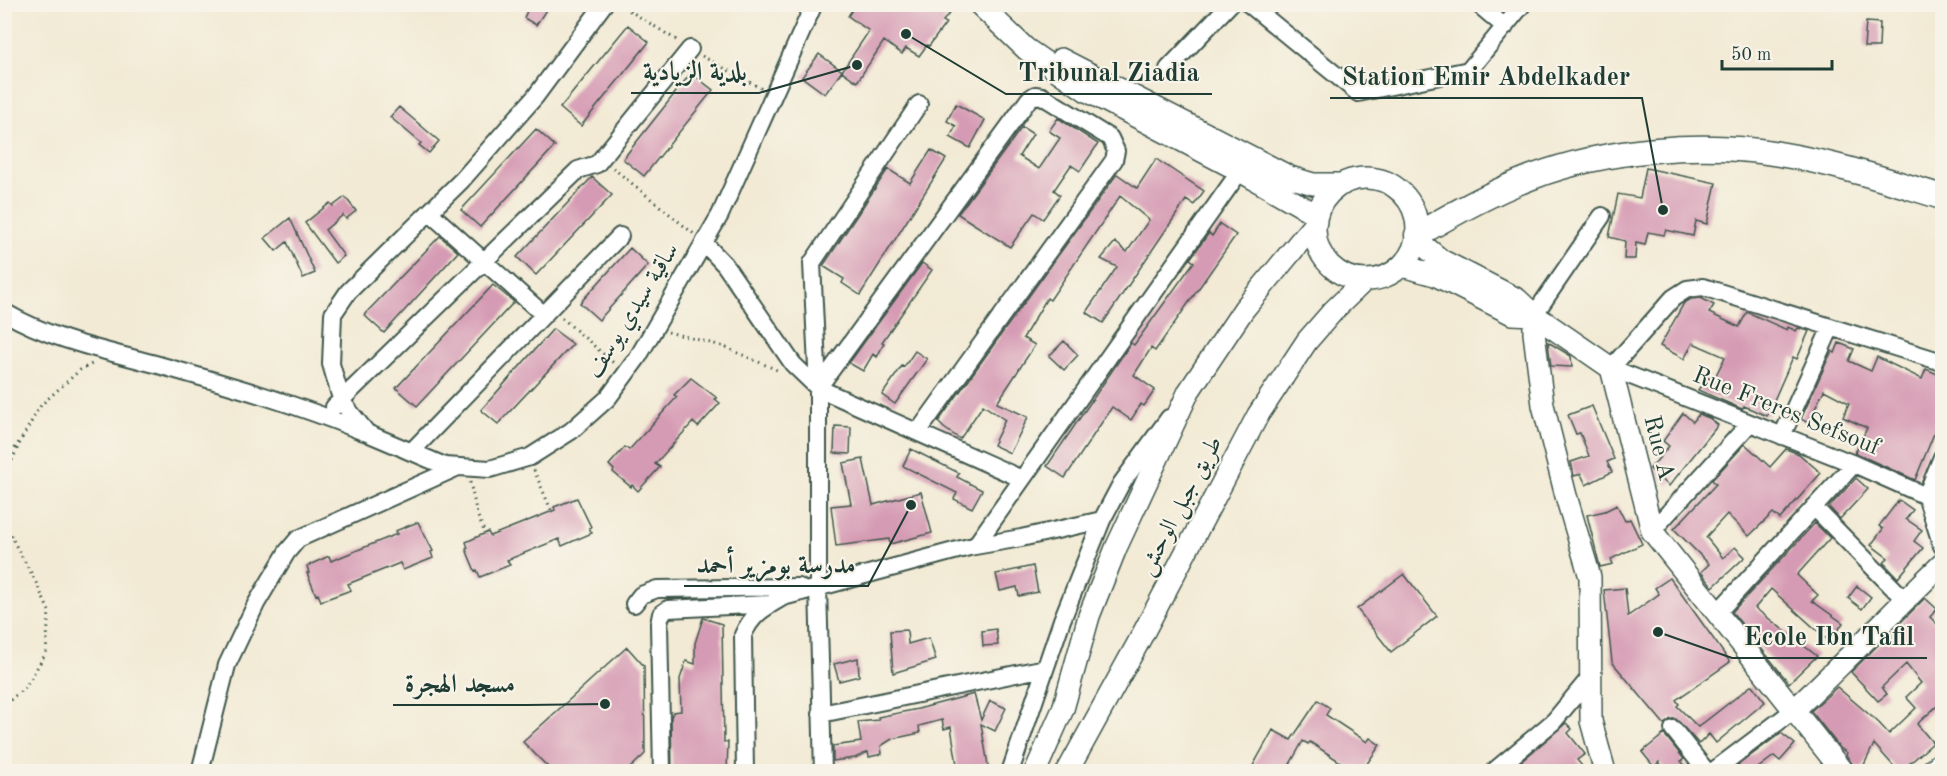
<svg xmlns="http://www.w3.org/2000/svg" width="1947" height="776" font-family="'Old Standard TT',Amiri,serif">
	<rect width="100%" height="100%" fill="#f7f3e8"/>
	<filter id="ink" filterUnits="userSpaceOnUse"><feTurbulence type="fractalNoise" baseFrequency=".0167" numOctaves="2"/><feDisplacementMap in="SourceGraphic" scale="12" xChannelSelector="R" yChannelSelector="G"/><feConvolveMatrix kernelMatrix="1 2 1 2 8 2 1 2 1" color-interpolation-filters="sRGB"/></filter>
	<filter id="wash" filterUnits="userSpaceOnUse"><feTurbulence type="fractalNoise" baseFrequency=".008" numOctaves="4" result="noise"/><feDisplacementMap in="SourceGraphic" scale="24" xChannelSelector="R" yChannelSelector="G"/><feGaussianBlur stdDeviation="1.35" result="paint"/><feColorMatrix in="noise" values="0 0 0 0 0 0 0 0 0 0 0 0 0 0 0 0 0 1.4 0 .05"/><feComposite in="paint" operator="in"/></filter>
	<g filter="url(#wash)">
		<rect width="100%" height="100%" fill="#f2ead4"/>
		<g id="blocks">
			<!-- building -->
			<path fill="#d69bb4" d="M530,4H550L536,25L524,18Z
				M856,4H946L953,9L943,21L946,23L929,46L927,45L919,56L906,48L902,54L884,41L857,82L842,71L869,31L848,16Z
				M1866,22L1880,23L1879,47H1864Z
				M628,25L649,42L581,126L560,108Z
				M819,54L842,71L825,94L802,77Z
				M691,73L713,90L644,176L623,159Z
				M956,104L985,120L970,148L950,137L956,126L947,121Z
				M399,107L439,141L429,153L419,145L421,143L390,117Z
				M1058,118L1098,144L1080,171L1071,165L1054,190L1060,195L1043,219L1034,213L1010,247L958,214L1022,127L1033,134L1019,156L1039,169L1060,138L1049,131Z
				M536,129L555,146L480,227L461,210Z
				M931,150L946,159L860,295L842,283L844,279L823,266L888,169L910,183Z
				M1156,159L1204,191L1194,205L1186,200L1103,323L1086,312L1117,267L1101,259L1115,242L1127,252L1149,220L1120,196L1050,300L1047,298L1023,338L1035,345L997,403L1028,417L1010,453L993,445L1005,420L983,405L960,439L944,428L938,422L1117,174L1137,188Z
				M1646,168L1716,183L1707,224L1696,221L1693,236L1666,230L1664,235L1648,232L1645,245L1636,243L1635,259H1624L1625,241L1609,237L1618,194L1640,198Z
				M592,177L612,195L536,275L517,257Z
				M345,197L356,211L346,219L343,215L325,230L344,256L335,263L305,223L330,203L333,206Z
				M290,218L315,273L303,278L287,242L276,251L265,238Z
				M1220,224L1236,235L1155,351L1151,348L1134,375L1155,390L1144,406L1141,404L1131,420L1112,407L1065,478L1047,466L1131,343L1134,345L1194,262L1190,259L1209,233L1212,236Z
				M440,236L458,252L384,333L364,315Z
				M630,248L648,265L599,320L580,303Z
				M922,263L932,270L882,342L884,343L877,357L873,354L863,371L849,363Z
				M493,285L514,302L417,406L396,388Z
				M1701,298L1714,305L1709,313L1739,327L1747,312L1787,330L1788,327L1796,331L1798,328L1809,331L1797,359L1793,357L1767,416L1744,406L1742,409L1698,390L1707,377L1713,381L1725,357L1693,343L1684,359L1660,346L1684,303L1691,299Z
				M553,329L573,344L498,424L481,410Z
				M1064,341L1078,355L1064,370L1049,356Z
				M1548,342L1571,356L1572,367L1551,366Z
				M1839,343L1854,349L1849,361L1871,371L1877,357L1922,379L1926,369L1942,376V414L1915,480L1855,453L1867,428L1843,417L1849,403L1824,390L1808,423L1801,419L1827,361L1832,351L1835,353Z
				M915,351L927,359L895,404L882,395L902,366L904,367Z
				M691,378L717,398L715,399L720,403L698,427L693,422L655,464L660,467L638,491L632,485L631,487L613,472L614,470L609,465L625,447L629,450L677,397L674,395Z
				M1592,406L1614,459L1607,462L1612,472L1586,485L1581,474L1574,476L1571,462L1589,456L1580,433L1576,434L1568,415Z
				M1683,413L1693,422L1699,414L1709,418L1718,425L1669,486L1650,469L1669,446L1663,441Z
				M835,426L851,427L850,454L834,453Z
				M1745,444L1770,467L1786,449L1799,454L1821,473L1780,519L1773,513L1749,536L1727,514L1706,537L1723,558L1735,547L1745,557L1713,587L1701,572L1709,564L1674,529L1716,484L1712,480Z
				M911,449L959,473L957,477L982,490L972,508L954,499L957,493L903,466Z
				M863,459L873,505L921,492L932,533L890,544L889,539L836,546L831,506L851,504L843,463Z
				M1856,478L1868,489L1840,519L1829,507Z
				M577,498L591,527L589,528L592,533L562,546L559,539L507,560L510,565L480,577L477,570L475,571L466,549L468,548L466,542L488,532L490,536L555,510L554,507Z
				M1899,500L1913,510L1906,519L1922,530L1914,541L1923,548L1898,578L1884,563L1888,558L1871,545L1883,529L1879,526Z
				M1617,505L1625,521L1630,519L1642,544L1611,559L1613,564L1600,567L1587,515L1605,511Z
				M418,522L433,551L431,552L433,558L403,570L400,563L348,584L351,590L321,601L318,594L316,595L307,573H309L307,566L329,556L331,561L397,534L395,531Z
				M1815,523L1830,538L1797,575L1818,595L1812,601L1843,623L1830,642L1771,589L1755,608L1817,656L1789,683L1732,612Z
				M1033,566L1038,592L1019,596L1017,587L1000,591L996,574Z
				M1404,574L1437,616L1391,652L1357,609Z
				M1670,578L1730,662L1676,700L1679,704L1677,706L1698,727L1752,685L1765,702L1716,743L1709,734L1699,744L1676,719H1671L1664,724L1612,662L1604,590L1625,588L1628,616L1659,594L1655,588Z
				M1857,586L1871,597L1862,609L1848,598Z
				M1925,598L1937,609L1930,617L1942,629V710L1937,706L1917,724L1933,743L1901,771H1898L1874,744L1862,769L1853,765L1846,755L1847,753L1840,748L1811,711L1837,687L1879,723L1889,734L1916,708L1906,697L1921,683L1906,664L1882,687L1887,694L1878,701L1851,672Z
				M703,618L722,624L724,742H728L727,771H672L671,717L673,712L681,711L680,679L686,661L695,664V643Z
				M996,629L998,645L983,646L982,631Z
				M907,630L908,644L929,638L936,660L893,673L890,631Z
				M627,647L644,666L645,754L627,771H552L523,742Z
				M858,658L859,676L839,681L834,664Z
				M974,694L981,720L990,701L1006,708L995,731L981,724L989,771H958L951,727L944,729L942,720L919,726L920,733L892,739L881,746L882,754L869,757L868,752L855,758L833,761V746L861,742L858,722L879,720L878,717L918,709Z
				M1318,700L1330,708L1326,715L1367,742L1370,738L1380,745L1362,771H1354L1310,742L1308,744L1303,741L1286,771H1276L1269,767L1266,771H1250L1273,730L1291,740Z
				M1566,723L1572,729L1568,733L1585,754L1577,760L1586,771H1510Z
				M1781,733L1795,744L1780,761L1774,756L1754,771H1730Z
				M1664,734L1684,759L1681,761L1689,771H1666L1659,762L1654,767L1642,752Z"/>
		</g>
	</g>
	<g filter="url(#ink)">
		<use href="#blocks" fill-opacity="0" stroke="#3f574c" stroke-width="1.5"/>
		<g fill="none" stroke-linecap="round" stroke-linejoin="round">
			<!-- minor casing -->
			<g stroke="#3f574c" stroke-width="20">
				<path id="minor" d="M604,4L535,97L462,180L348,292L333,314L331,364L342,402L367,433L445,466L490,469L530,457L571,431L608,398L638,357L720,215L814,4
					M1249,4L1358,93L1469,70L1523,4
					M1478,4L1505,27
					M1168,69L1230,4
					M429,212L544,315
					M704,243L725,265L793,364L818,388L1022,479
					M4,312C52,340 103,350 155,364C226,384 297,404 364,432
					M1534,315L1602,216
					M1942,362L1703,287L1687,289L1673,298L1611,368L1854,464L1926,496L1942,492
					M818,388L1029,99L1035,95L1042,96L1110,138L1116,151L1114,160L918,432
					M334,407L578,170L597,164L690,49
					M1782,436L1831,327
					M402,448L411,452L620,236
					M1942,457L1926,496L1942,546
					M1814,507L1905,600
					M1652,531L1750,423
					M975,546L1240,171
					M634,604L641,595L657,589L799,587
					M1717,613L1854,464
					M821,714L1045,668
					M1673,729L1707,772
					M200,772L227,665L256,604L287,552L298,539L456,468
					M662,772L659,624L661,614L668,609L770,604
					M745,772L743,635C752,614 764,608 783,597L969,547L1021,538L1102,520
					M823,772L818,587V388L812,263L919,104
					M1010,772L1062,620L1102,520L1121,484L1169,418
					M1493,772L1554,721L1591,676
					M1712,772L1794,710"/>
			</g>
			<!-- major casing -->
			<g stroke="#3f574c" stroke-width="24">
				<path id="major" d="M979,4L1026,49L1087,91L1240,171L1317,215
					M1061,59L1290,177L1313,184H1343
					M1315 229a51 51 0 1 1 102 0a51 51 0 1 1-102 0Z
					M1417,240L1441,260L1517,299L1534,315L1611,368L1652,531L1843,772
					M1402,266L1435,275L1512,314L1534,315
					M1534,315V333L1543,405L1566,496L1590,577L1591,721L1605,772
					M1794,710C1845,662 1892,612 1942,564
					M1035,772L1063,709L1089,616L1116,548L1189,391L1244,309L1316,222
					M1067,772L1138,643L1258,415L1307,341L1334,310L1365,280
					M1930,772L1942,762"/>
			</g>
			<!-- highway casing -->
			<g stroke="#3f574c" stroke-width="27">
				<path id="highway" d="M1417,235C1454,213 1492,192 1532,177C1606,149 1701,141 1779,154C1835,163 1889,181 1942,197"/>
			</g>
			<!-- path -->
			<path stroke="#3f574c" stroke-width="3" stroke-dasharray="1.5 4.5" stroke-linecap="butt" d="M619,4L678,41
				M702,56L762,89
				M613,168L694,234
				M562,318L616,365
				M668,332L722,346L777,370
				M22,438L41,405L80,370L94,363
				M4,463L22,438L4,478
				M534,470L551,510
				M470,482L477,514L484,531
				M4,512L5,523L17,548L33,576L49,611L46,653L25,688L4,705"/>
			<!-- minor -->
			<use href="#minor" stroke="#fff" stroke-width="16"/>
			<!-- major -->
			<use href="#major" stroke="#fff" stroke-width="21"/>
			<!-- highway -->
			<use href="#highway" stroke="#fff" stroke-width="24"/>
		</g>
	</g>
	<g text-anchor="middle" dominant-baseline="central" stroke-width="4.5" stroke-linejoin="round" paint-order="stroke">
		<!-- street labels -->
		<g font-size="24" fill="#1f3d34" stroke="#f7f3e8">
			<text transform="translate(633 311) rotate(-58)">ساقية سيدي يوسف</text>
			<text transform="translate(1786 412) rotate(22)">Rue Freres Sefsouf</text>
			<text transform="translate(1658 448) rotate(76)">Rue A</text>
			<text transform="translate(1181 506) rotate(-62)">طريق جبل الوحش</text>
		</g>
	</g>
	<!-- callouts -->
	<path fill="none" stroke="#1f3d34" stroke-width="2" d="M857 65L759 93H631M906 34L1006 94H1212M1663 210L1642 98H1330M911 505L868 586H684M1658 632L1732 658H1927M605 704L527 705H393"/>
	<g fill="#1f3d34" stroke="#f7f3e8" stroke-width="2">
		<circle cx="857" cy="65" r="6"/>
		<circle cx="906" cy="34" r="6"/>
		<circle cx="1663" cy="210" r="6"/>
		<circle cx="911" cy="505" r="6"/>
		<circle cx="1658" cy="632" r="6"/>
		<circle cx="605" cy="704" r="6"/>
	</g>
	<g font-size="26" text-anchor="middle" font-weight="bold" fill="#1f3d34" stroke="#f7f3e8" stroke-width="4.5" stroke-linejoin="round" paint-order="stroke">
		<text x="695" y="80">بلدية الزيادية</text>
		<text x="1109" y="81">Tribunal Ziadia</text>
		<text x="1486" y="85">Station Emir Abdelkader</text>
		<text x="776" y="573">مدرسة بومزير أحمد</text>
		<text x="1829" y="645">Ecole Ibn Tafil</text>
		<text x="460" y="692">مسجد الهجرة</text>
	</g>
	<!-- margin -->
	<rect width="1947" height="776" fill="none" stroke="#f7f3e8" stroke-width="24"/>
	<!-- scale -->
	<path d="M1722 60v9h110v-9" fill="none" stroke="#1f3d34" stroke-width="3"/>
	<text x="1731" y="60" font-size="18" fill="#1f3d34" stroke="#f7f3e8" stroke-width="4.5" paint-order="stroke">50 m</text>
</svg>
